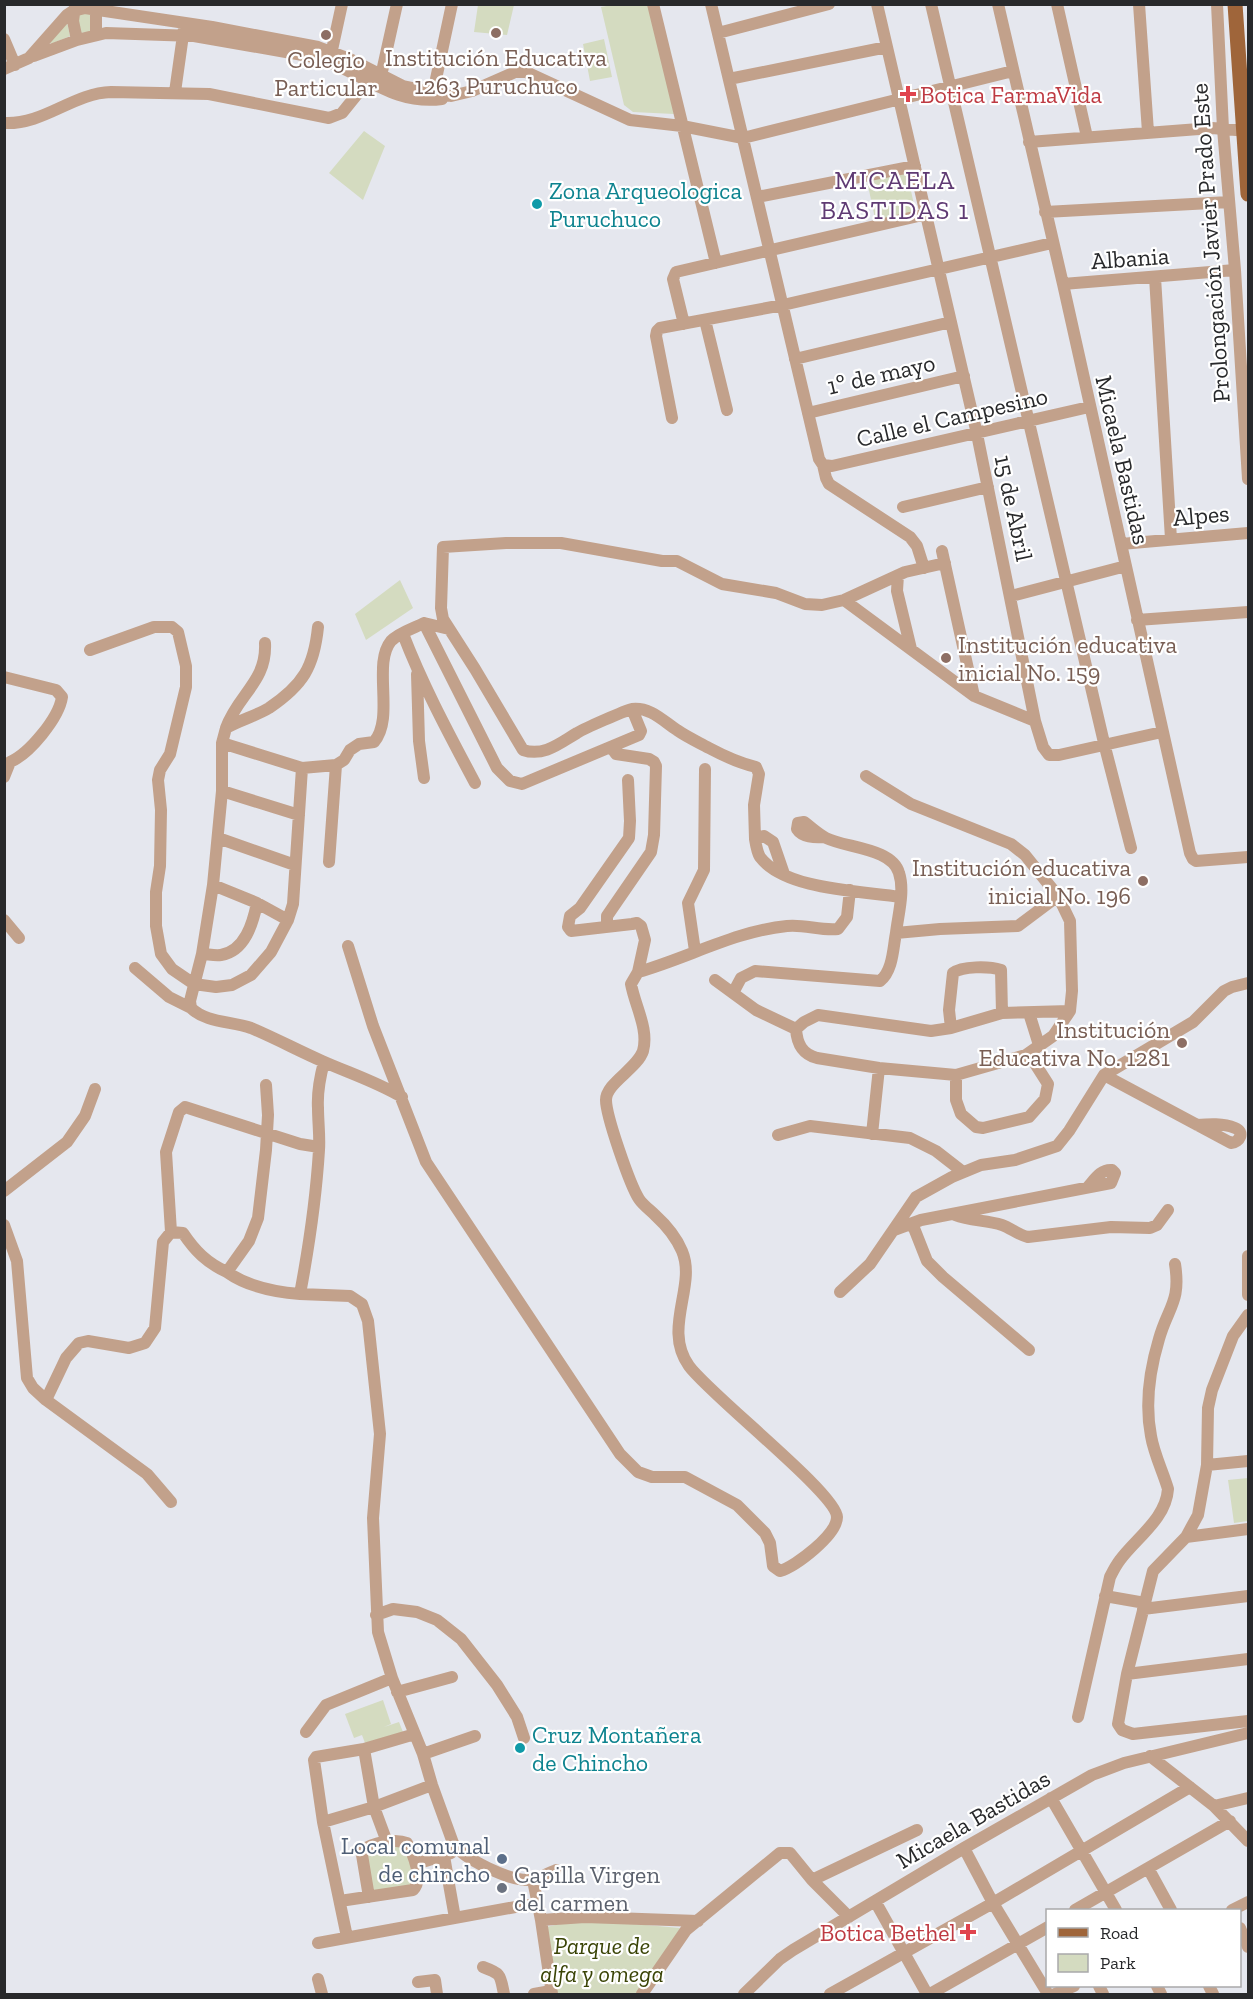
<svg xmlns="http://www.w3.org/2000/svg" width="1253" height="1999" font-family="'Zilla Slab',serif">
	<rect width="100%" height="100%" fill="#e5e7ee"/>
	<!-- green -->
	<path fill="#d4dbc0" d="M478,5H514L507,35L474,32Z
		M612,5H651L674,114L633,112L624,105L601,7Z
		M80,13L91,14L93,27L90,32L80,33L78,16Z
		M67,22L70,36L51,44L50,42Z
		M604,39L612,77L590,81L583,44Z
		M364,131L385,146L363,200L329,173Z
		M907,172L916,214L876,223L867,181Z
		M400,580L413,608L366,640L355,614Z
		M1248,1478V1521L1234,1523L1228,1480Z
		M383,1700L391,1724L384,1727L399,1722L403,1732L365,1743L362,1735L354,1738L345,1714Z
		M405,1843L417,1888L371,1895L363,1850Z
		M600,1921L680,1928L641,1994H554L546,1927L570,1922Z"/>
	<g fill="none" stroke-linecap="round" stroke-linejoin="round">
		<!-- minor -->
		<path stroke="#c2a18b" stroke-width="12" d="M653,4L716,263
			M711,4L819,459L823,465L826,478L829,484L910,537L917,546L924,568
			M877,4L977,434L1035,721L1043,747L1049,755H1059L1162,732
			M931,4L1105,747L1131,848
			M998,4L1063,284L1190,853L1193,859L1196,861L1248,857
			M1057,4L1087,137
			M1139,4L1148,132
			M1217,4L1223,129L1235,270L1248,479
			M75,6L73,21L77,40
			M718,33L829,4
			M96,34V10
			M4,39L15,65
			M34,56L77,40L106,33L194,36L314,57C359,69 391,106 442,99
			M330,59L342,4
			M4,69L29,58L67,15L73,11L85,8L212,27L318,47L350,59L403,86L451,96L472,91L515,72H526L630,120L682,126L743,138L1013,71
			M381,76L397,4
			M729,79L887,47
			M175,92L184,28
			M433,93L452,4
			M4,123C44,125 73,93 111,92L209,94L329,118L342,113L367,82
			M1029,142L1212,128L1248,131
			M757,197L915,166
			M1045,212L1229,202
			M1155,277L1171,539
			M1063,284L1235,270
			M705,320L727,410
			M684,324L673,279L676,272L927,214
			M795,359L951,322
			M808,413L964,376
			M672,418L656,336L657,331L660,328L783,305L1052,243
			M823,465L832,466L1089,407
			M903,507L988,487
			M1121,544L1248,533
			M942,551L974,696
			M898,575L897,591L911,649
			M1011,596L1126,566
			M844,600L974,696L1035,721
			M1137,620L1248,612
			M424,623L497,768L510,781L522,784L639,735L641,731L632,709
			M318,627C314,667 303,685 269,708C256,716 240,720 226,728L222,743V791L213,885L202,954L190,1001L191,1008C206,1023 232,1021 251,1028C275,1038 299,1051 322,1061C349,1073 377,1082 402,1097
			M403,634C423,686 449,734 475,783
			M90,650L154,627H172L178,632L186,666V687L170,754L160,770L158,780L161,810L160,866L156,892V926L161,954L172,969L194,984L216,987L232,985L251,975L271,952L288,920L293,904L302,768L222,743
			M417,674L419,741L424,778
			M4,677L56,690L62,697C59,718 29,754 10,762L4,777
			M226,728C238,694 267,682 265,643
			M302,768L336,765L344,760L350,750L359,744L374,742C395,718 372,664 391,641C398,633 414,628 424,623L449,629
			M628,780L630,821L629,838L580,908L570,916L568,927L571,931L632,924L637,923L641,926L645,940L638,972
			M222,791L299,815
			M824,837C815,838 802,837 797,829L798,823L804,822C811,827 818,834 826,838C846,848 892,848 899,873C905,891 898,915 896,933
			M218,838L295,865
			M755,839L754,805L759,774L756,767C739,763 724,756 709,748C698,742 687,737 677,730C663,721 651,707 632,709C624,711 585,728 577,733C560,743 544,757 523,750L475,669L443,619L441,608L443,547L506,543H561L662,561H677L722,584L776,593L805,604L822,605L844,600L905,572L945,563
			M329,862L336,765
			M784,874L773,842L764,836L755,839C756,845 757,852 760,857C785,890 862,891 900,897
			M213,885L257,903L288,920
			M4,920L19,938
			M609,926L607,922V916L651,852L654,835L656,766L654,762L649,759L616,754L611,747
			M348,946L373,1026L426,1162L620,1454L638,1472L652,1477H685L737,1505L765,1533L770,1543L773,1566L780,1571C796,1566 837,1535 837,1517C837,1494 710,1395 689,1366C662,1328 697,1286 682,1251C676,1237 666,1225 655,1215C650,1210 643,1205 639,1199C630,1185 606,1116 606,1100C606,1083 637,1069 643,1051C649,1029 635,1006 631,984L638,972C688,958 735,931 787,926C804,924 821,931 838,929L847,917L850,890
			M695,951L688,903L704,870L705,769
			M202,954C207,954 215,956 221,955C245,951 253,923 257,903
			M135,968L169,997L191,1008
			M715,980L756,1010L796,1029C797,1044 802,1054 817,1058L879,1068L956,1075L1026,1055L1053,1036L1070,1011L1072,991L1070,921L1058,896L1025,855L1011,844L911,804L866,776
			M733,993L741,978L755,971L880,981C893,971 893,948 896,933L940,929L1018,926L1058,896
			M1029,1013L1039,1045
			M951,1028L949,1010L953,973C962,966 989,966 1001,970L1002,1013
			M796,1029L804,1022L818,1015L931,1031L951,1028L1002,1013L1070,1011
			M956,1075V1100L961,1114L976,1127L983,1128L1029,1117L1045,1099L1048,1084L1034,1062L1026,1055
			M1104,1075L1231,1143C1240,1142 1245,1132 1235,1128C1223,1123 1209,1124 1197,1125
			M266,1085L268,1115L266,1150L258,1218L249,1241L227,1272C248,1287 274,1292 300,1294C309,1246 316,1199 319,1150C320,1136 318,1122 318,1108C317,1092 320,1077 324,1062
			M872,1134L879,1068
			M778,1135L810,1126L910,1138L936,1151L963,1172
			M4,1191L67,1142L85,1116L95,1089
			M955,1215C970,1221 986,1220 1002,1225C1011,1228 1018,1235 1028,1237L1111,1227L1150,1228L1157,1225L1168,1210
			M912,1223L927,1261L943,1277L1029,1350
			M4,1225L17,1261L27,1378L33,1388L46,1400L147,1474L171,1502
			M894,1230L921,1220L1111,1183L1115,1173L1112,1170C1101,1169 1095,1179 1088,1187
			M171,1232L166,1152L179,1112L185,1107L300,1144L319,1147
			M1248,1256V1295
			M840,1292L870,1264L916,1197L952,1177L981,1165L1015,1160L1057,1146L1069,1131L1104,1075L1193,1022L1224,991L1232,987L1248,983
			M300,1294L350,1296L362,1304L368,1321L380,1434L373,1518L378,1632L392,1678L423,1754L432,1785L453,1843C463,1859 510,1881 529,1880C537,1880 548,1873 556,1870
			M1248,1315L1233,1336L1212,1390L1208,1408L1207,1465L1198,1515L1186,1537L1153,1571L1127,1674L1118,1724L1122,1730L1133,1734L1248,1721
			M46,1400L66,1358L79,1343L88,1341L129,1348L145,1343L155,1328L163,1242L171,1232L183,1233C195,1251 207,1263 227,1272
			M1207,1465L1248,1461
			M1186,1537L1248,1529
			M1105,1596L1145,1603
			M1143,1609L1248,1596
			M376,1615L393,1609L417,1612L437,1620L461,1639L497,1685L517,1717L524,1738
			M1127,1674L1248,1659
			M397,1692L452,1677
			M1078,1717L1110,1577C1113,1571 1116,1565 1120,1560C1136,1538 1166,1519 1168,1489C1163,1472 1154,1454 1151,1436C1145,1405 1150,1369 1159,1339C1168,1307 1181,1302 1175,1264
			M306,1732L326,1705L392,1678
			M364,1749L374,1807L387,1842
			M423,1754L475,1736
			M1150,1756L1214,1806L1248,1841
			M1051,1798L1116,1910
			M1214,1806L1248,1798
			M323,1822L374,1807L432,1785
			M964,1848L993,1903L1048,1994
			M444,1856L455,1918
			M416,1864L451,1853
			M1148,1868L1171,1910
			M533,1880L541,1920L552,1994
			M812,1880L917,1830
			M340,1901L413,1890C424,1879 413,1854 407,1843C395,1838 373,1843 363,1850L362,1855L369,1897
			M875,1901L927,1994
			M1075,1910L1230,1821
			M1232,1910L1248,1902
			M541,1920L585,1917L698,1921
			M1240,1928L1248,1947
			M347,1937L323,1822L314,1760L316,1757L364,1749L415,1734
			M318,1943L537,1903
			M483,1967C502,1974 500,1975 504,1994
			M318,1979L322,1994
			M418,1982L435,1980L437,1994
			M1099,1986L1103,1994
			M1157,1986L1161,1994
			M1209,1986L1213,1994
			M534,1994L551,1991
			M642,1994L686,1930L780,1853H790L812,1880L849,1917
			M744,1994L780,1959L793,1950L964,1848L1092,1775L1124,1763L1248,1733
			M830,1994L993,1903L1190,1787
			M930,1994L1048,1927
			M1055,1994L1074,1986"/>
		<!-- major -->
		<path stroke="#9f653a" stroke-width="15" d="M1235,4L1248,194"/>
	</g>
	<!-- markers -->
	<g fill="#8d6e63" stroke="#fff" stroke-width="2">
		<circle cx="496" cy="33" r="6"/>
		<circle cx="326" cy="35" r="6"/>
		<circle cx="946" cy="658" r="6"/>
		<circle cx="1143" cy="881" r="6"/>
		<circle cx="1182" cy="1043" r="6"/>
	</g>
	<g fill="#e0444e" stroke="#fff" stroke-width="2">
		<path d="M905 85h6v6h6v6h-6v6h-6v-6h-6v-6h6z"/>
		<path d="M965 1923h6v6h6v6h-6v6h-6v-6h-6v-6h6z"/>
	</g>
	<g fill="#0f9aa8" stroke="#fff" stroke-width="2">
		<circle cx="537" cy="204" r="6"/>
		<circle cx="520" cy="1748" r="6"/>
	</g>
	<circle fill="#5c6f8a" stroke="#fff" stroke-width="2" cx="502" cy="1859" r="6"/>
	<circle fill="#6b7280" stroke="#fff" stroke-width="2" cx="502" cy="1888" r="6"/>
	<g text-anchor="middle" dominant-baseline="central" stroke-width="4.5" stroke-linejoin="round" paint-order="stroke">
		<!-- education labels -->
		<g font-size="24" fill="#785e54" stroke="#fff">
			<text x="496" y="57">Institución Educativa<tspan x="496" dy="28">1263 Puruchuco</tspan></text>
			<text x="326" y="59">Colegio<tspan x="326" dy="28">Particular</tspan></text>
			<text x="958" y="644" text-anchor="start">Institución educativa<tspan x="958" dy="28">inicial No. 159</tspan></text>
			<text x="1131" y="867" text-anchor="end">Institución educativa<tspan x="1131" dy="28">inicial No. 196</tspan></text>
			<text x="1170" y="1029" text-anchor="end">Institución<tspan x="1170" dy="28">Educativa No. 1281</tspan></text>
		</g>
		<!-- health labels -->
		<g font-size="24" fill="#be3a42" stroke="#fff" text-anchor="start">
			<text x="920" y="94">Botica FarmaVida</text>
			<text x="956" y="1932" text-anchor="end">Botica Bethel</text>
		</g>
		<!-- culture labels -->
		<g font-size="24" fill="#0d838f" stroke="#fff" text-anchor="start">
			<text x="549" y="190">Zona Arqueologica<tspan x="549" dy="28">Puruchuco</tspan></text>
			<text x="532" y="1734">Cruz Montañera<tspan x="532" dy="28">de Chincho</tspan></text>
		</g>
		<!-- street labels -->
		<g font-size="24" fill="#28292b" stroke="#fff">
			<text transform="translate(1210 243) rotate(-94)">Prolongación Javier Prado Este</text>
			<text transform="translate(1130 258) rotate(-4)">Albania</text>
			<text transform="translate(881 374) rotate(-13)">1º de mayo</text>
			<text transform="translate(952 417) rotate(-13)">Calle el Campesino</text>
			<text transform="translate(1123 460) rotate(77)">Micaela Bastidas</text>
			<text transform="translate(1014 508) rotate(78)">15 de Abril</text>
			<text transform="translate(1201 515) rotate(-5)">Alpes</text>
			<text transform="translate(973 1819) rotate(-30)">Micaela Bastidas</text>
		</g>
		<!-- service labels -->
		<g font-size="24" fill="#4e5e75" stroke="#fff" text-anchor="end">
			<text x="490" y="1845">Local comunal<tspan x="490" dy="28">de chincho</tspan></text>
		</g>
		<!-- worship labels -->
		<g font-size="24" fill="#5b616d" stroke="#fff" text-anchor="start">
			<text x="514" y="1874">Capilla Virgen<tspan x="514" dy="28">del carmen</tspan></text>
		</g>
		<!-- park labels -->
		<g font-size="24" font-style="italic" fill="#3a4406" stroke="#fff">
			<text x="602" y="1945">Parque de<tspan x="602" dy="28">alfa y omega</tspan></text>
		</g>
		<!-- neighbourhood labels -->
		<g font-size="26" letter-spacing="1.5" fill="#5f3a73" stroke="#fff">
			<text x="895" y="180">MICAELA<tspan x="895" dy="30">BASTIDAS 1</tspan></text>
		</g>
	</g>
	<!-- border -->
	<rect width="1253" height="1999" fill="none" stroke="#28292b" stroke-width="12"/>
	<!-- legend -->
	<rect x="1046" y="1909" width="195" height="78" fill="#ffffff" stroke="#a9a9aa" stroke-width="1.5"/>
	<rect x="1058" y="1928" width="30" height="9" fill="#9f653a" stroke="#a9a9aa" stroke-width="1.5"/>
	<text x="1100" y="1939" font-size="18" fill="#28292b">Road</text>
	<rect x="1058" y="1954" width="30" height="18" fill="#d4dbc0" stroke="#a9a9aa" stroke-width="1.5"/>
	<text x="1100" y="1969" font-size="18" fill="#28292b">Park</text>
</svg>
